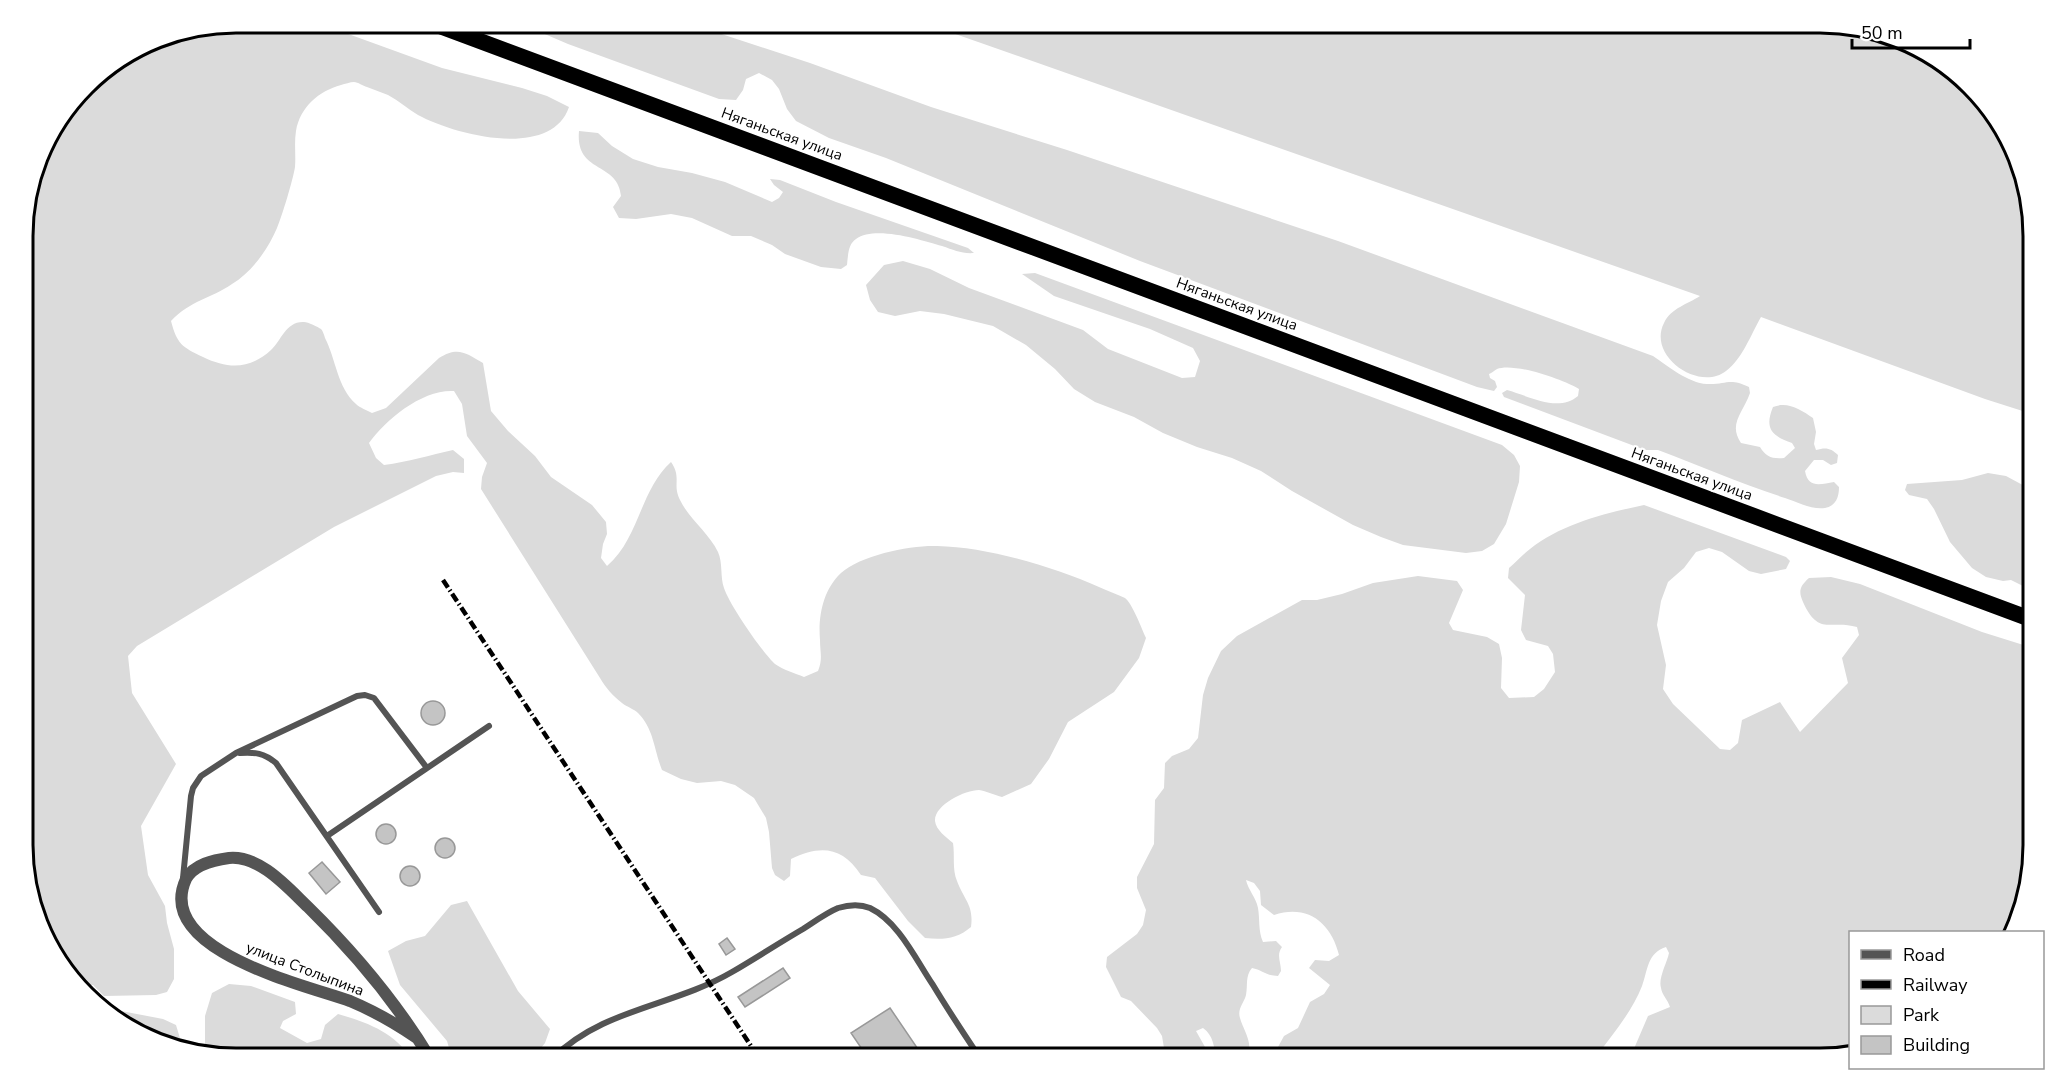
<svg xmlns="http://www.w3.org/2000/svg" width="2056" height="1081" font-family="'Nunito Sans',sans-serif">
	<rect width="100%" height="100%" fill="#fff"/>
	<!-- green -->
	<path fill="#dbdbdb" d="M1820,22L1915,45L1997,117L2032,208V414L1985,399L1761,317C1751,334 1743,358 1726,371C1699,392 1647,356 1664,323C1671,308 1688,304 1700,296L924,23Z
		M236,23H318L442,68L522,88L547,96L569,107C551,160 455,135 418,115C408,109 399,101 388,95C381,92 374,90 367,87C363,86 358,82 354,82C350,82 345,84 341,85C319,91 300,107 296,131C294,143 296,155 295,167C293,180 282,216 277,228C268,249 252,272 232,284C210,299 191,300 171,321C177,344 182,347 203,357C228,369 249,370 271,350C281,341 286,321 304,322C308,322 318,327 321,329C323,331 324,335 325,338C336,359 337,387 356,404C360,408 367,410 372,413L386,408L439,358C458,346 466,353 483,363L491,411L508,431L535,456L551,477L592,505L606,522L607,534L603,544L601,558L607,566C639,539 640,490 671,462C682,478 672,484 680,500C689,519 709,533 718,552C723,563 720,577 724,588C729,604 762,652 775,664C783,670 795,673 804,677L818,671C823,659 820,652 820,640C818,616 823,590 841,573C861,555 911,545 937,546C988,547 1053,567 1099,587C1107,591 1117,594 1125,598C1132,603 1142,629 1146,638L1139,658L1114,692L1068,722L1049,759L1031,784L1002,797C995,795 986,791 979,790C965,790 934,805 935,821C936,830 946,837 953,843C955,856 952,869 957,881C964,900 974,905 971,927C957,939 943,940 925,938L908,921L875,878L861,875C842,846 820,845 791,859L790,876L784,881L775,875L772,868L769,832L766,818L754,798L735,785L721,781L697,783L681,779L662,770C654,750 654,729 638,713C634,709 627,707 622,703C613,696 606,688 600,678L481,489L482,477L487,463L467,436L462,404L454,391C423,389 386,419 369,443L376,458L384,465C408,462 430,455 453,450L464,459V473L453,472L436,476L334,527L137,646L128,656L132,693L176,764L141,826L148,875L165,906L167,923L174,949V979L167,992L156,995L104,996L93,985H79L66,975L24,873L23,222L45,141L95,76L155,39Z
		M519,23H688L810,63L931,107L1067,150L1338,241L1653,356C1668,366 1688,383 1707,384C1726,385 1729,377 1749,387L1750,393C1743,413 1728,424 1741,443L1760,447C1766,457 1772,459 1784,458L1795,448L1792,443C1772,436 1764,429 1773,407C1788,401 1801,410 1813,418L1816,432L1814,444L1816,450C1826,447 1831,448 1838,455L1837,463L1831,465L1823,460H1814L1805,471C1808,489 1821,484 1834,482L1839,487C1839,497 1836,506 1825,508C1812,510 1797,502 1785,498C1742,484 1700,466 1658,450H1645L1504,397L1502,393L1507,390C1529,396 1558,413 1578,396L1579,389C1564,380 1514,362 1497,369C1497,369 1490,374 1489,374L1490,378L1495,381L1497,387L1494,391L1477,387L1140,261L886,158L829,138L796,121L787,109L779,89L772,80L759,73L746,79L743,90L736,100L719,99L568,44Z
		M579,131L598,133L612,146L633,159L658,167L692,173L725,182L772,202L779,198L783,192L774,185L770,179L780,180L836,202L968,248L974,253C962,254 954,250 942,246C921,240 875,225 856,239C848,244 848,256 847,265L841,269L821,267L785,254L772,245L751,236H732L692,218L671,214L636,219L619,218L613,207L621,196C618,161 575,174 579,131Z
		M903,261L930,269L969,288L1083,330L1108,349L1182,378L1195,377L1200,361L1193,348L1150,329L1054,296L1022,274L1035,273L1502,445L1514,455L1520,466L1519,482L1506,524L1494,544L1482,551L1466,553L1403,545L1381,537L1353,525L1292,491L1261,471L1232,458L1197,447L1163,433L1134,417L1095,402L1074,389L1055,369L1026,345L993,326L944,314L920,311L895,316L878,312L870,300L866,285L884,265Z
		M1988,473L2006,476L2032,490L2033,591L2011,580L2003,581L1986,577L1972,568L1950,542L1934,509L1927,499L1909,495L1905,490L1907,484L1962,480Z
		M1644,505L1786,557L1790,561L1786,569L1761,574L1749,571L1722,552L1709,548L1696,552L1684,568L1668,582L1661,601L1657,625L1666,665L1663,689L1673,704L1720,749L1730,750L1738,743L1742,720L1780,702L1800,732L1848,683L1842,658L1859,635L1857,627C1830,619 1819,637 1803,602C1798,591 1800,586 1809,578L1831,577L1860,584L1982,632L2033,648V845L2013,932H1850V1052L1834,1058H1630L1648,1016L1670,1007C1668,1000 1662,995 1661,988C1658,978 1667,963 1669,953L1666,947C1647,953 1648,970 1642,986C1632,1012 1612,1035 1595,1058H1272L1284,1036L1298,1028L1310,1002L1324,994L1330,985L1309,968L1315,960L1329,961L1339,955C1331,923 1308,904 1274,915L1261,905L1260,891L1254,883L1246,880C1248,890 1256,897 1258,908C1260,919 1258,931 1263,942L1276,941L1282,947C1276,955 1281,962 1281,971L1278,976C1267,976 1262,970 1252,968C1245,976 1248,985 1246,995C1244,1003 1237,1009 1240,1018C1243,1030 1256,1046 1245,1058H1217C1213,1046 1214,1036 1203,1028L1196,1031L1205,1047L1204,1058H1173L1165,1054L1162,1036L1157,1028L1131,1001L1121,997L1106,967L1107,957L1137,934L1143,925L1146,910L1137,888V877L1154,844L1155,800L1164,788L1165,763L1172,756L1189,749L1198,738L1203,695L1208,678L1221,651L1237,636L1302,600H1317L1342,594L1373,583L1418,576L1457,581L1463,590L1449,623L1453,630L1487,637L1499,644L1502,658L1501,688L1509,698L1534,697L1544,689L1555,672L1553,654L1548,646L1526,640L1521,630L1525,595L1508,578L1509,568C1516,562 1522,555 1530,549C1561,524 1606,513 1644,505Z
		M467,901L518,991L550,1029L545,1043L533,1058H452L447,1041L400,985L388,951L406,941L425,936L451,905Z
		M229,984L251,986L295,1002L296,1014L283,1021L280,1028L307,1043L321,1039L325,1025L338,1014C366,1022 394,1032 411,1058H236L203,1051L205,1048V1016L212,993Z
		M116,1010L163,1019L176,1025L182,1045L141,1036L112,1012Z"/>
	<!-- building -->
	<path fill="#c4c4c4" stroke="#989898" stroke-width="1.5" d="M421 713a12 12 0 1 1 24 0a12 12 0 1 1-24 0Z
		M376 834a10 10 0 1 1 20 0a10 10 0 1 1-20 0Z
		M435 848a10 10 0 1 1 20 0a10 10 0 1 1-20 0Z
		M322,862L340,882L326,894L309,873Z
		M400 876a10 10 0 1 1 20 0a10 10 0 1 1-20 0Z
		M727,938L735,949L726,955L719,944Z
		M783,968L790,978L745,1007L738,997Z
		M890,1008L924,1058H868L851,1033Z"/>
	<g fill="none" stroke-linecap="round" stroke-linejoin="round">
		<!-- service -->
		<path stroke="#545454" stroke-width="6" d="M240,753C255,752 264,753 276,763L379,912
			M327,836L489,726
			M183,878L191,796L193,788L201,776L236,753L357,696L365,695L374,698L427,768
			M553,1058C604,1008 672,1007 732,972C756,958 779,943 803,929C814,922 826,913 838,908C848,905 860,904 870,908C899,922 916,960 933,985C948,1010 964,1034 980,1058"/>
		<!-- minor -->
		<path stroke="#545454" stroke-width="12" d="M417,1038C395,1023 374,1011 350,1001C306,985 153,951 186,879C194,864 214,860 229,858C260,855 288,888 308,907C355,953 396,1002 430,1058"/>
		<!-- trunk -->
		<path stroke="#000" stroke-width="16" d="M429,22L2033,620"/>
		<!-- rail -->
		<path stroke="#000" stroke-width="4.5" stroke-dasharray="9 3 1.5 3" stroke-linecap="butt" d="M443,580L759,1058"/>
	</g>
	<g text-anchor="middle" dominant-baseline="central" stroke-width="4.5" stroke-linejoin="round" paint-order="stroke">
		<!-- street labels -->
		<g font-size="15" fill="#000" stroke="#fff">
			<text transform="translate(782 134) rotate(20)">Няганьская улица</text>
			<text transform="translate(1237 304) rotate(20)">Няганьская улица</text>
			<text transform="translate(1692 474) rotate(20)">Няганьская улица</text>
			<text transform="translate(305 969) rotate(21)">улица Столыпина</text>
		</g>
	</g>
	<!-- crop -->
	<path d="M0 0H2056V1081H0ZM236 33H1820A203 203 0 0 1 2023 236V845A203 203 0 0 1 1820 1048H236A203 203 0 0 1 33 845V236A203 203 0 0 1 236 33Z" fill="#fff" fill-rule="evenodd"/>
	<path fill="none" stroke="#000" stroke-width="3" d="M236 33H1820A203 203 0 0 1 2023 236V845A203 203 0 0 1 1820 1048H236A203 203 0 0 1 33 845V236A203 203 0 0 1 236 33Z"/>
	<!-- legend -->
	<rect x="1849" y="931" width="195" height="138" fill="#ffffff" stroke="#999999" stroke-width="1.5"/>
	<rect x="1861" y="950" width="30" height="9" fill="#545454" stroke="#999999" stroke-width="1.5"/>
	<text x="1903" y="961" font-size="18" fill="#000000">Road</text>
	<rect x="1861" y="980" width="30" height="9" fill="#000000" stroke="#999999" stroke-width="1.5"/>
	<text x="1903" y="991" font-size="18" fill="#000000">Railway</text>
	<rect x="1861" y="1006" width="30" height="18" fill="#dbdbdb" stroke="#999999" stroke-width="1.5"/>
	<text x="1903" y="1021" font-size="18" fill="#000000">Park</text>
	<rect x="1861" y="1036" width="30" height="18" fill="#c4c4c4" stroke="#999999" stroke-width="1.5"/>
	<text x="1903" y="1051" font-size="18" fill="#000000">Building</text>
	<!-- scale -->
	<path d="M1852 39v9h118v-9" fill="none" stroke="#000000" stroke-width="3"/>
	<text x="1861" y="39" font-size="18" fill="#000000" stroke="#ffffff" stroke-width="4.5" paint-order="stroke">50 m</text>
</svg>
